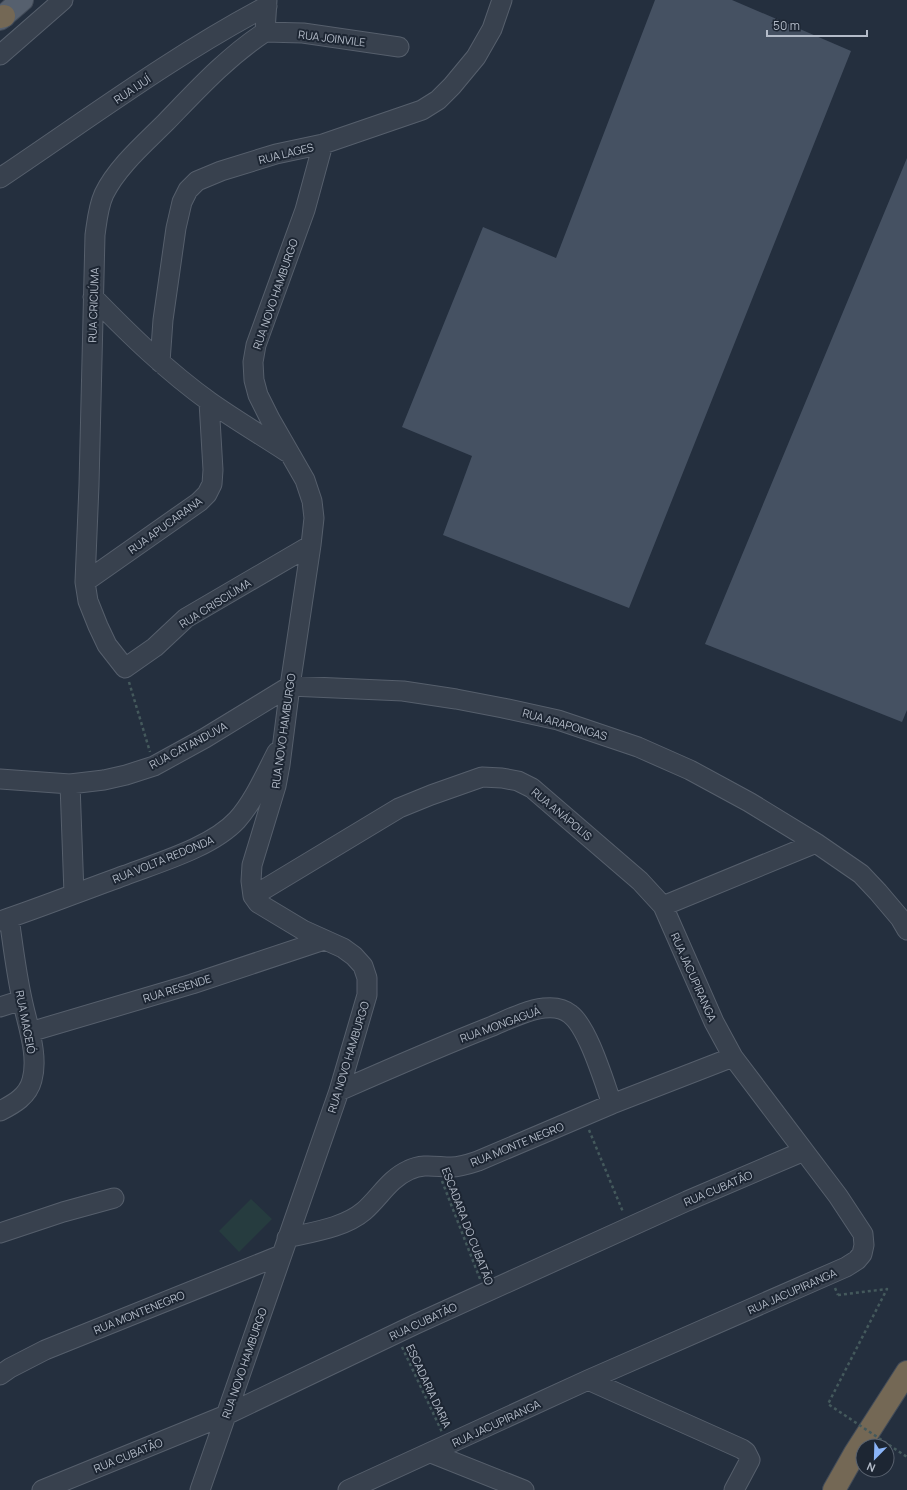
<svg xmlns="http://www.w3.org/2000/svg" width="907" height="1490" font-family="Manrope,sans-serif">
	<rect width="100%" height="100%" fill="#242f3e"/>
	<!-- green -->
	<path fill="#263c3f" d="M251,1199L272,1219L239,1252L219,1231Z"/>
	<!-- building -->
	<path fill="#455162" d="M655,0H732L851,51L629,608L443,535L472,456L402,427L483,227L556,258Z
		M907,158V710L902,722L705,644Z"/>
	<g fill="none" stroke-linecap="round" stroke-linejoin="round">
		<!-- minor casing -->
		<g stroke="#565f6c" stroke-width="21">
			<path id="minor" d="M267,0L265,32C227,57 197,90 166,122C145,143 117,167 104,194C98,207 97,221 95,235L89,485L85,582L88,601L98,626L107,645L125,668L155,647L186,618L311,545
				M265,32L303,33L399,47
				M0,55L63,0
				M0,178C88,119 174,55 267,6
				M93,297C130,335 167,371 210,402C234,419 261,435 287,452
				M160,362L163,320L176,228L182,202L188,190L197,181L221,171L276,154L323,144L422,110L438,100L452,86L476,57L492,29L502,0
				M85,582L199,502L207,494L212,484L213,470L209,402
				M0,779L70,784L104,780L126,775L154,766L205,738L290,686L403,691L456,699L503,708L558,720L638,747L690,770L749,802L816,843L861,874L878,892L900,918L907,930
				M70,784L74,894
				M253,896L399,808L431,795L482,777L502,778L518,781L532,788L640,881L663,906L816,843
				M0,921C42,907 84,890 126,875C160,862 212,847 237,820C254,801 265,775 277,752
				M0,1007L22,1000
				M30,1032L192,984L324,940
				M339,1091C389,1069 439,1047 490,1027C507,1020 526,1010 544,1008C553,1007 563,1008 570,1014C588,1027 604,1082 612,1104
				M0,1111C14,1104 28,1096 32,1080C39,1055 27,1024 22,999C16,972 13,945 9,918
				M0,1233L63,1212L114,1198
				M287,1238C312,1232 344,1228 364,1211C380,1197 389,1179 409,1170C423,1163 437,1167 451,1167C461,1167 469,1164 478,1161L612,1104L733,1057
				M0,1375L10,1368L45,1350L281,1255
				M588,1380L742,1449L746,1452L750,1460L734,1490
				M431,1453L524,1490
				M42,1490L226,1415L416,1324L687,1201L804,1151
				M200,1490L339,1091L367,995V978L363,966L354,956L343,948L303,930L258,903L253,896L251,881L252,865L276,786L280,765L290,686L311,545L314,518L312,501L305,480L270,419L258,395L254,380L253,362L256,345L305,210L323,144
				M348,1490L588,1380L846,1267L857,1260L862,1254L864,1245L863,1234L838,1196L733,1057L714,1022L663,906"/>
		</g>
		<!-- major casing -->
		<g stroke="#414a57" stroke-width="24">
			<path id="major" d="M0,19L22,0"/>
		</g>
		<!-- highway casing -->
		<g stroke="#434c59" stroke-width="24">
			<path id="highway" d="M0,17L4,16
				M834,1490L855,1453L907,1372"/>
		</g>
		<!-- path -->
		<path stroke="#44595c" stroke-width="2.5" stroke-dasharray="3 3" stroke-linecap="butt" d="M129,682L150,752
			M589,1130L623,1212
			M442,1181L480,1279
			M835,1288L838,1295
			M402,1347L442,1432"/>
		<!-- minor -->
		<use href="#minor" stroke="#38414e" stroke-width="19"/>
		<!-- major -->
		<use href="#major" stroke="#56606e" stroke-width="22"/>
		<!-- highway -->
		<use href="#highway" stroke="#746855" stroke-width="22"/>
		<!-- path-bridge -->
		<path stroke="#44595c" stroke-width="2.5" stroke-dasharray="3 3" stroke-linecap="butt" d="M838,1295L887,1289L828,1404L907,1457"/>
	</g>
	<g text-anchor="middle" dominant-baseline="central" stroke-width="4" stroke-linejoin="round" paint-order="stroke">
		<!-- street labels -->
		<g font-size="11" fill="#b4bcc9" stroke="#1d2633">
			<text transform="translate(332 38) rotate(7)">RUA JOINVILE</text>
			<text transform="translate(132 89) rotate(-34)">RUA IJUÍ</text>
			<text transform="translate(286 153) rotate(-14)">RUA LAGES</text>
			<text transform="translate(275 294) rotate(-71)">RUA NOVO HAMBURGO</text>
			<text transform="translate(93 305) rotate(-88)">RUA CRICIÚMA</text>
			<text transform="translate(165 525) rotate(-36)">RUA APUCARANA</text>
			<text transform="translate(215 603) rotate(-32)">RUA CRISCIÚMA</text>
			<text transform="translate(565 724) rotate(16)">RUA ARAPONGAS</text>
			<text transform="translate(283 731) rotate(-82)">RUA NOVO HAMBURGO</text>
			<text transform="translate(188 745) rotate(-28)">RUA CATANDUVA</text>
			<text transform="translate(562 814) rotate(40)">RUA ANÁPOLIS</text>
			<text transform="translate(163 859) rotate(-22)">RUA VOLTA REDONDA</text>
			<text transform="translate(694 977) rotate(66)">RUA JACUPIRANGA</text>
			<text transform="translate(177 988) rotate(-17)">RUA RESENDE</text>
			<text transform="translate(26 1022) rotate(79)">RUA MACEIÓ</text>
			<text transform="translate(500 1024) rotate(-20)">RUA MONGAGUÁ</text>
			<text transform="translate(348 1057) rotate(-73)">RUA NOVO HAMBURGO</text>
			<text transform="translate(517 1144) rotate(-22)">RUA MONTE NEGRO</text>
			<text transform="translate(718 1188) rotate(-23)">RUA CUBATÃO</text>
			<text transform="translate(468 1226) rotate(69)">ESCADARA DO CUBATÃO</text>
			<text transform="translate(792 1291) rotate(-24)">RUA JACUPIRANGA</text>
			<text transform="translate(139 1312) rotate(-22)">RUA MONTENEGRO</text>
			<text transform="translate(423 1321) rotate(-25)">RUA CUBATÃO</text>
			<text transform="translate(244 1363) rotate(-71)">RUA NOVO HAMBURGO</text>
			<text transform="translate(429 1386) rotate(65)">ESCADARIA DARIA</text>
			<text transform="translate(496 1423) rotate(-25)">RUA JACUPIRANGA</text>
			<text transform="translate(128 1455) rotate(-22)">RUA CUBATÃO</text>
		</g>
	</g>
	<!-- north arrow -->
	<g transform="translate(875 1458) rotate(203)"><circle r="19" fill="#1d2633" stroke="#59626f"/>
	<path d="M0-3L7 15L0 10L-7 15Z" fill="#8ab4f8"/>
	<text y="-6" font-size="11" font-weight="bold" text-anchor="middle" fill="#b4bcc9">N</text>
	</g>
	<!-- scale -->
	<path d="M767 30v6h100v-6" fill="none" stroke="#b4bcc9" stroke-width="2"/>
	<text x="773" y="30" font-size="12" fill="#b4bcc9" stroke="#1d2633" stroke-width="3" paint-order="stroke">50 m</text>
</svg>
